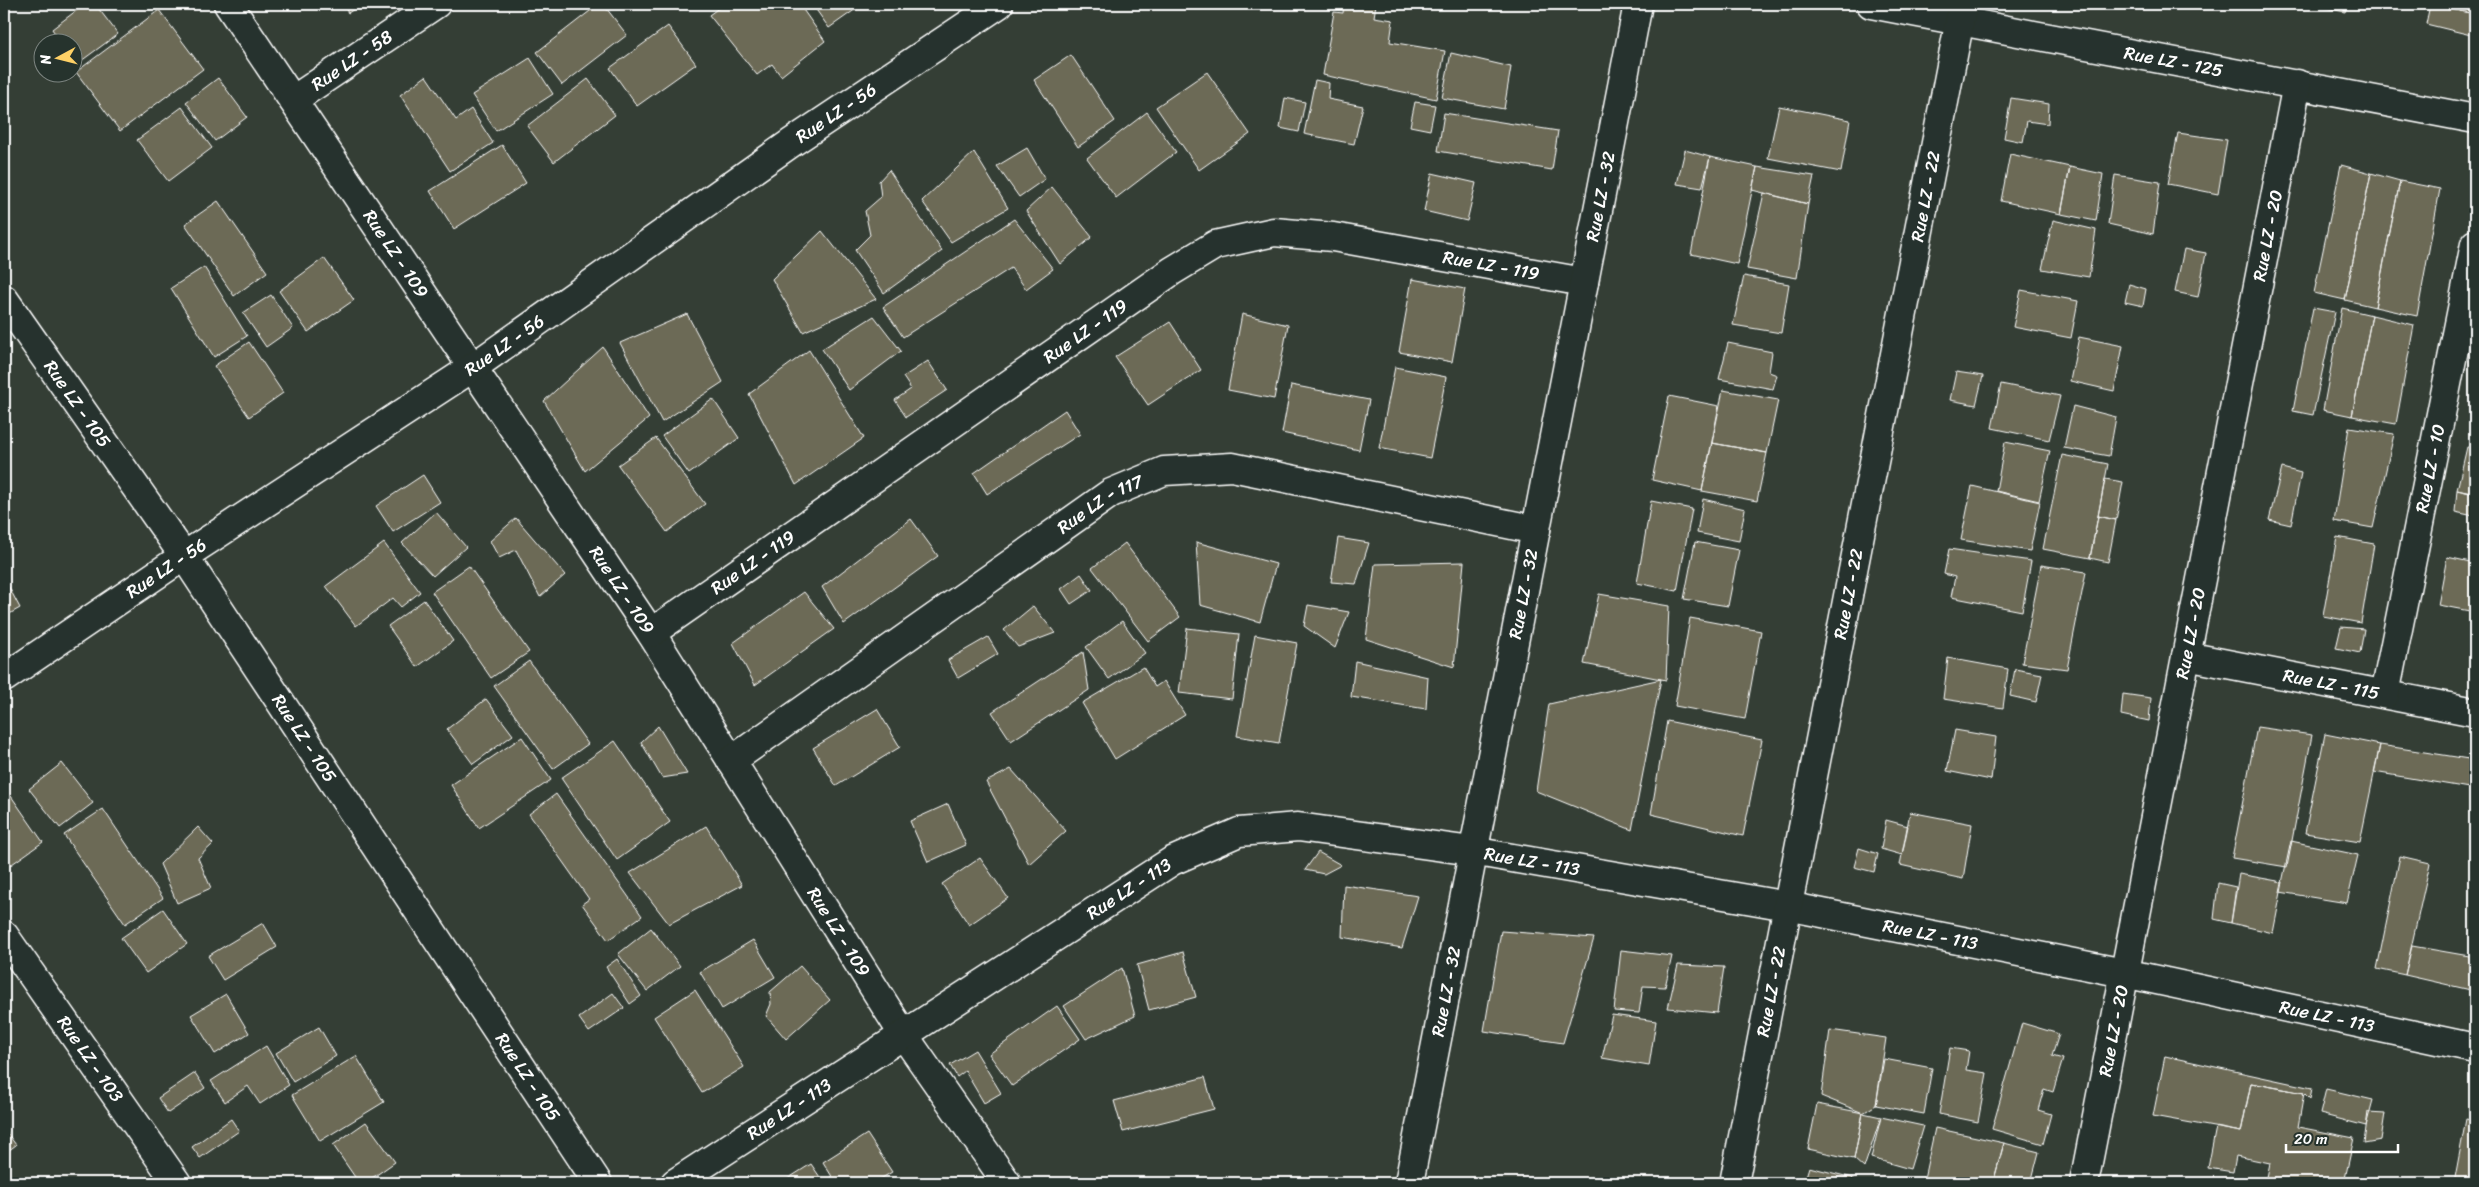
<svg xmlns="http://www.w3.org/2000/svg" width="2479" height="1187" font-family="Sriracha,sans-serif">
	<rect width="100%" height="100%" fill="#343e35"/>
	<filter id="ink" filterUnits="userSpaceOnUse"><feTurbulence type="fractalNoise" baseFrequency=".02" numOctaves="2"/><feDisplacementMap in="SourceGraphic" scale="10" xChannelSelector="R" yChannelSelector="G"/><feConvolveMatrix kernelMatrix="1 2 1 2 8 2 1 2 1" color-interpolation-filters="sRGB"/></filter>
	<g filter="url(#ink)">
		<!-- building -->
		<path fill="#6c6b56" stroke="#fff" d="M85,4H95L118,34L77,64L72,58V42H61L52,29Z
			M343,4H362L348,13Z
			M599,4H603L627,35L562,85L537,52Z
			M724,4H799L825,41L781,76L772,64L757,75L709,15Z
			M812,4H863L829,28Z
			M1344,4H1376L1374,17L1393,20L1390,42L1445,51L1436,99L1323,75L1334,12L1343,13Z
			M2316,4H2347L2345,12L2316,6Z
			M2430,4H2475V14L2430,5Z
			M2430,5L2475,14V36L2426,24Z
			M159,10L203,69L120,131L76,72Z
			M668,26L696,64L637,106L610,68Z
			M1451,53L1511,67L1504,109L1442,98Z
			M1071,55L1115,121L1078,147L1034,80Z
			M530,58L553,94L496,131L472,95Z
			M1207,72L1250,134L1199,170L1156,107Z
			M426,76L456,120L471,109L493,143L450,171L400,95Z
			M218,78L247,117L215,141L186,102Z
			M588,79L615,115L554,162L527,126Z
			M1315,80L1329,83L1328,99L1363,106L1354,144L1304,134Z
			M1285,98L1305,102L1299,132L1280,128Z
			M2011,98L2049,104L2048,124L2027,121L2023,142L2004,138Z
			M1415,102L1435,105L1430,130L1410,126Z
			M1779,106L1850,120L1841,172L1768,158Z
			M182,107L212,148L168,181L137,140Z
			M1147,112L1176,152L1116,198L1087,158Z
			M1444,113L1558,131L1552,170L1438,151Z
			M2178,133L2227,140L2218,194L2168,184Z
			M502,145L526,183L454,229L430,191Z
			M1027,148L1045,179L1019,197L997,166Z
			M1685,150L1710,157L1702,188L1677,184Z
			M974,152L1008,208L951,242L922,201Z
			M2010,154L2070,167L2061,214L2001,201Z
			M1710,157L1757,167L1737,264L1691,254Z
			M2341,165L2371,173L2345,300L2314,293Z
			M1757,167L1814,176L1808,204L1752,190Z
			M2070,167L2103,174L2096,221L2061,214Z
			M889,170L942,251L884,293L855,250L870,235L865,211L881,197L879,181Z
			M1432,173L1476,183L1467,221L1424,211Z
			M2371,173L2400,181L2375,307L2345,300Z
			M2115,175L2160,182L2153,234L2108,224Z
			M2400,181L2440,189L2417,316L2375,307Z
			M1052,187L1092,237L1060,264L1026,211Z
			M1764,193L1808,204L1797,278L1747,269Z
			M218,201L267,272L234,296L185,224Z
			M1014,219L1053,269L1026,289L1011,268L903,337L883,307Z
			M2053,220L2096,230L2089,277L2042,269Z
			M822,231L876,299L803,332L772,279Z
			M2184,249L2206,253L2198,297L2175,292Z
			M324,258L354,300L308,332L279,291Z
			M204,267L247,336L214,357L171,288Z
			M1744,276L1789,284L1781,333L1733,325Z
			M1412,279L1465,289L1452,362L1399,352Z
			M2129,284L2146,289L2143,306L2125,302Z
			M2021,290L2078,301L2071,338L2013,327Z
			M271,295L293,328L266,347L243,313Z
			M2313,308L2335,312L2313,415L2293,411Z
			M2342,308L2372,315L2352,416L2323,410Z
			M687,314L723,382L662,422L620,343Z
			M1242,314L1288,325L1274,399L1228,390Z
			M2372,315L2414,325L2396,424L2352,416Z
			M874,316L901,351L849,390L822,349Z
			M1170,322L1201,370L1148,405L1115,357Z
			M2079,337L2123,346L2114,391L2070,381Z
			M249,342L283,393L249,417L214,366Z
			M1728,343L1772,352L1769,372L1777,375L1773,389L1719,379Z
			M603,347L649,418L585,471L544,401Z
			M809,350L864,438L796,485L749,394Z
			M928,361L947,390L906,417L895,400L911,389L903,377Z
			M1395,367L1446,377L1430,458L1379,448Z
			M1956,372L1983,376L1976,405L1950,400Z
			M2001,384L2060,396L2049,440L1992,428Z
			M1291,385L1369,400L1359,450L1282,433Z
			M1723,390L1778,400L1767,453L1712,443Z
			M1669,396L1719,406L1702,491L1652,480Z
			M713,399L739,438L689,474L662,436Z
			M2073,406L2116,417L2109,456L2064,448Z
			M1065,410L1080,434L987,494L974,473Z
			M2349,427L2394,434L2373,528L2334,521Z
			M656,438L705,504L667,532L618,465Z
			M2005,442L2050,451L2039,501L1996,491Z
			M1712,443L1767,453L1757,501L1702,491Z
			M2467,447L2475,448V494L2457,490Z
			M2062,455L2108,464L2090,558L2043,549Z
			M2282,468L2301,473L2291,525L2269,520Z
			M423,475L440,502L393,532L376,506Z
			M2105,479L2123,482L2116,520L2098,516Z
			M1972,486L2040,502L2030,551L1961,540Z
			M2457,490L2475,494L2474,516L2455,512Z
			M1703,499L1745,509L1739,541L1697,533Z
			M1651,501L1692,509L1677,591L1637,583Z
			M436,512L466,547L433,576L402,543Z
			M2098,516L2116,520L2108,562L2090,558Z
			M516,518L565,575L540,597L516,550L499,558L490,541Z
			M911,519L938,556L844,624L822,587Z
			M2337,537L2374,544L2361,623L2323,616Z
			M1338,538L1369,543L1356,584L1331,582Z
			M1196,542L1276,564L1260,622L1200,605Z
			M1695,542L1739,550L1728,606L1684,599Z
			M384,543L420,592L401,607L393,598L356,626L326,586Z
			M1125,543L1180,617L1148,641L1092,568Z
			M1949,549L2031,561L2022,611L1951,597L1955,577L1944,574Z
			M2447,557L2475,563V612L2438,605Z
			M1464,562L1454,667L1366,639L1375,564Z
			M2041,565L2086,572L2067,669L2022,663Z
			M469,566L529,652L491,678L432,592Z
			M1081,574L1092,590L1071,604L1061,589Z
			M4,578L20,608L4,617Z
			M804,592L834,629L755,685L733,643Z
			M1599,594L1669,606L1666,680L1584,664Z
			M424,600L453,641L417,667L388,626Z
			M1308,605L1349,612L1335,648L1304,626Z
			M1033,606L1055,633L1018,647L1004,630Z
			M2472,612H2475V631L2469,630Z
			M1690,618L1761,631L1745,719L1675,706Z
			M1122,621L1145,653L1109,679L1086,647Z
			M2341,627L2364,629L2360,653L2336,648Z
			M1187,628L1239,634L1232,699L1179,693Z
			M1255,635L1297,643L1279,743L1237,736Z
			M988,637L998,654L958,678L948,660Z
			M1083,652L1089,690L1011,741L992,712Z
			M1948,658L2008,669L2003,708L1943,699Z
			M529,661L588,744L553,769L494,686Z
			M1355,661L1428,677L1426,709L1351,697Z
			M1143,667L1155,687L1164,681L1185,715L1115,759L1082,703Z
			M2015,669L2042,674L2036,702L2010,696Z
			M1661,679L1632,830L1536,791L1549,704Z
			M2123,694L2151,698L2149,721L2121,715Z
			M486,699L513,735L473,764L447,729Z
			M877,709L900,747L836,786L813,748Z
			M1667,721L1762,740L1743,836L1651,814Z
			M658,726L687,774L662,778L641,742Z
			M2257,727L2312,735L2287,867L2232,858Z
			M1955,730L1996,737L1991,780L1947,771Z
			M2325,734L2380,745L2360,842L2305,833Z
			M522,737L551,780L479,828L451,785Z
			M615,741L670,822L617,860L561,778Z
			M2380,745L2475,760V789L2374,772Z
			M62,763L93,803L60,828L29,789Z
			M1011,769L1066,831L1029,864L986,782Z
			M556,794L642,916L608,940L582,904L589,899L529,814Z
			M11,796L43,842L5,869L4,801Z
			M948,804L966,845L928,862L910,821Z
			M103,809L163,898L125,924L64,835Z
			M1910,812L1972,824L1963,879L1900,865Z
			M1886,820L1908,826L1902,855L1881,849Z
			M706,826L742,885L669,924L630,873Z
			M198,827L213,844L198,858L211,888L177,903L160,864Z
			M2291,841L2358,855L2347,903L2280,892Z
			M1859,848L1878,854L1874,872L1854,867Z
			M1318,852L1341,865L1324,874L1305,870Z
			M2400,856L2430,863L2405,975L2377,969Z
			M980,858L1008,898L969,925L942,884Z
			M2239,874L2283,882L2273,933L2231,923Z
			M2218,883L2236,887L2231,923L2214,919Z
			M1344,885L1418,896L1402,948L1342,937Z
			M163,909L187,944L146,973L121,938Z
			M263,923L277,947L223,980L208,956Z
			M651,928L680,966L647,991L618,954Z
			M1501,931L1594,938L1563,1043L1484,1031Z
			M753,940L775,977L722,1009L700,972Z
			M2412,946L2475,957V991L2405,975Z
			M1621,950L1672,956L1665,987L1643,986L1639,1013L1614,1011Z
			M1183,952L1196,997L1149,1010L1137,965Z
			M617,959L641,996L630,1004L606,967Z
			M1678,965L1724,967L1717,1013L1668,1008Z
			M800,966L830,1000L786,1039L766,1016L771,1004L770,992Z
			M1122,968L1135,1016L1086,1039L1064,1006Z
			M695,990L744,1067L702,1093L654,1017Z
			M613,993L624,1008L589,1032L579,1018Z
			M226,994L249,1033L215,1054L191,1015Z
			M1057,1006L1080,1039L1012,1086L989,1054Z
			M1612,1015L1656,1021L1649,1066L1602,1058Z
			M2022,1023L2059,1034L2052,1056L2063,1059L2053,1092L2044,1089L2038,1110L2051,1114L2043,1144L1992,1129Z
			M319,1027L336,1056L293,1082L276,1053Z
			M1830,1030L1886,1038L1876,1105L1863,1113L1821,1096Z
			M266,1046L289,1085L260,1104L248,1086L225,1102L211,1081Z
			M1950,1048L1969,1051L1966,1070L1987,1073L1978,1122L1939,1114Z
			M975,1050L1001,1093L984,1103L965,1071L957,1077L950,1065Z
			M356,1056L384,1102L320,1141L292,1095Z
			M2165,1056L2312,1088L2310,1099L2304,1093L2251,1083L2241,1132L2153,1116Z
			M1884,1059L1932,1068L1924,1114L1876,1105Z
			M195,1073L205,1088L168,1113L158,1098Z
			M1205,1077L1214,1109L1123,1132L1114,1101Z
			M2251,1083L2304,1093L2298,1127L2354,1138L2344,1183L2266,1182L2270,1163L2236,1156L2233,1172L2208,1168L2216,1127L2241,1132Z
			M2326,1089L2373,1100L2366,1126L2320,1114Z
			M1817,1104L1863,1113L1854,1159L1808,1149Z
			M2368,1112L2385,1113L2381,1140L2364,1143Z
			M1863,1113L1881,1117L1864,1168L1854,1159Z
			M1881,1117L1923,1126L1910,1169L1871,1158Z
			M231,1119L239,1131L200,1158L192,1147Z
			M2466,1119L2475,1121V1183H2454Z
			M366,1122L395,1162L365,1183H359L333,1145Z
			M1935,1128L2004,1143L1993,1183H1923Z
			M4,1129L16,1145L4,1154Z
			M867,1134L892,1172L874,1183H836L823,1162Z
			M2004,1143L2039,1152L2031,1183H1993Z
			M811,1164L824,1183H781Z
			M1809,1167L1853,1178L1851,1183H1804Z"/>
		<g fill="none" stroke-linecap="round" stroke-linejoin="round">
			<!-- minor casing -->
			<g stroke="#fff" stroke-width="31">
				<g id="minor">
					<path id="s1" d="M228,4L651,633L903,1034L1007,1183"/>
					<path id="s2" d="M1871,4L2475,119"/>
					<path id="s3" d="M293,100L436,4"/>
					<path id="s4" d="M651,633L1172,271L1215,245L1274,232L1333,237L1584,282"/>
					<path id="s5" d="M2186,656L2475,712"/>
					<path id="s6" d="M4,678L184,556L472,368L791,143L999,4"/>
					<path id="s7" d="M2385,694L2475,244"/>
					<path id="s8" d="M731,761L1111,493L1164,471L1232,467L1536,530"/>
					<path id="s9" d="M4,935L177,1183"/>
					<path id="s10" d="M675,1183L1172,861L1239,832L1298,827L1472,851L1787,906L2124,973L2475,1048"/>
					<path id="s11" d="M1409,1183L1638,4"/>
					<path id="s12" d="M1734,1183L1963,4"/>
					<path id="s13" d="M2084,1183L2297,84"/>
				</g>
			</g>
			<!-- secondary casing -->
			<g stroke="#fff" stroke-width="31">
				<g id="secondary">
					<path id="s14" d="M4,299L184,556L598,1183"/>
				</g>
			</g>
			<!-- minor -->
			<use href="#minor" stroke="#26332d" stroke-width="28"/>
			<!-- secondary -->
			<use href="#secondary" stroke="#26332d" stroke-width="28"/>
		</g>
	</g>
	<g text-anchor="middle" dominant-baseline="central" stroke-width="5" stroke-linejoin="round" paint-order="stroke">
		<!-- street labels -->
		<g font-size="18" fill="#fff" stroke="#26332d">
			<text stroke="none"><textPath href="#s3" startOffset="71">Rue LZ - 58</textPath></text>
			<text stroke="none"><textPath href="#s2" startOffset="308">Rue LZ - 125</textPath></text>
			<text stroke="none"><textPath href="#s6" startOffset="1006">Rue LZ - 56</textPath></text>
			<text stroke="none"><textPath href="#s11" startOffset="1005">Rue LZ - 32</textPath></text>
			<text stroke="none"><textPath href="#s12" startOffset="1005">Rue LZ - 22</textPath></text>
			<text stroke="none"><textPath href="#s13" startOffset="965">Rue LZ - 20</textPath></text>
			<text stroke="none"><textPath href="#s1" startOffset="301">Rue LZ - 109</textPath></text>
			<text stroke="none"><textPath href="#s4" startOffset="965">Rue LZ - 119</textPath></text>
			<text stroke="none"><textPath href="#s4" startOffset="529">Rue LZ - 119</textPath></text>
			<text stroke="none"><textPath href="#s6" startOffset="601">Rue LZ - 56</textPath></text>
			<text stroke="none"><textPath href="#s14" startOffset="128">Rue LZ - 105</textPath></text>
			<text stroke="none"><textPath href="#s7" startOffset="230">Rue LZ - 10</textPath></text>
			<text stroke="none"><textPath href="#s8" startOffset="450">Rue LZ - 117</textPath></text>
			<text stroke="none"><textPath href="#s4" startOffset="124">Rue LZ - 119</textPath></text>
			<text stroke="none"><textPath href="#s6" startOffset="196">Rue LZ - 56</textPath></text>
			<text stroke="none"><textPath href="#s1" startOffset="706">Rue LZ - 109</textPath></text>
			<text stroke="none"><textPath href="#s11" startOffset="600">Rue LZ - 32</textPath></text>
			<text stroke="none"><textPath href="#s12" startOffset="600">Rue LZ - 22</textPath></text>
			<text stroke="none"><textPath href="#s13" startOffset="560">Rue LZ - 20</textPath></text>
			<text stroke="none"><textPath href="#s5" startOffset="148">Rue LZ - 115</textPath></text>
			<text stroke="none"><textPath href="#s14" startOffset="532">Rue LZ - 105</textPath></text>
			<text stroke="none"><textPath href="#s10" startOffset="961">Rue LZ - 113</textPath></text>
			<text stroke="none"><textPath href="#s10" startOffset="541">Rue LZ - 113</textPath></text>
			<text stroke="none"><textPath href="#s1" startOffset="1111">Rue LZ - 109</textPath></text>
			<text stroke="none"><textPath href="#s10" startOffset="1366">Rue LZ - 113</textPath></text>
			<text stroke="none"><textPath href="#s11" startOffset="195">Rue LZ - 32</textPath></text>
			<text stroke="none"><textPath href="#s12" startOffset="195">Rue LZ - 22</textPath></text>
			<text stroke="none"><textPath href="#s10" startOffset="1771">Rue LZ - 113</textPath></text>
			<text stroke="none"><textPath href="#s13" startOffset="155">Rue LZ - 20</textPath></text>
			<text stroke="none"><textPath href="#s9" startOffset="151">Rue LZ - 103</textPath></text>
			<text stroke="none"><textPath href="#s14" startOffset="938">Rue LZ - 105</textPath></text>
			<text stroke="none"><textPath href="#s10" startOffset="136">Rue LZ - 113</textPath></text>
		</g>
	</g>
	<!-- margin -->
	<rect width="2479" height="1187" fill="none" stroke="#26332d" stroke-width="20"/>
	<rect x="10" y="10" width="2459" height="1167" fill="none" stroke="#fff" stroke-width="2" filter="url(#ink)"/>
	<!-- north arrow -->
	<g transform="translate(58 58) rotate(263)"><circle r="24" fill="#26332d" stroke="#7d8581"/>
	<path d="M0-4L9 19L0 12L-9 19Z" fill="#ffd166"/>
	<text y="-8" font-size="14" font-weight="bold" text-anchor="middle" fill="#ffffff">N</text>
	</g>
	<!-- scale -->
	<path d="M2286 1144v8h112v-8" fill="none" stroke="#ffffff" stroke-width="2.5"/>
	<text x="2294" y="1144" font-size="15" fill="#ffffff" stroke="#26332d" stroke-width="4" paint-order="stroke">20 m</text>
</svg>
